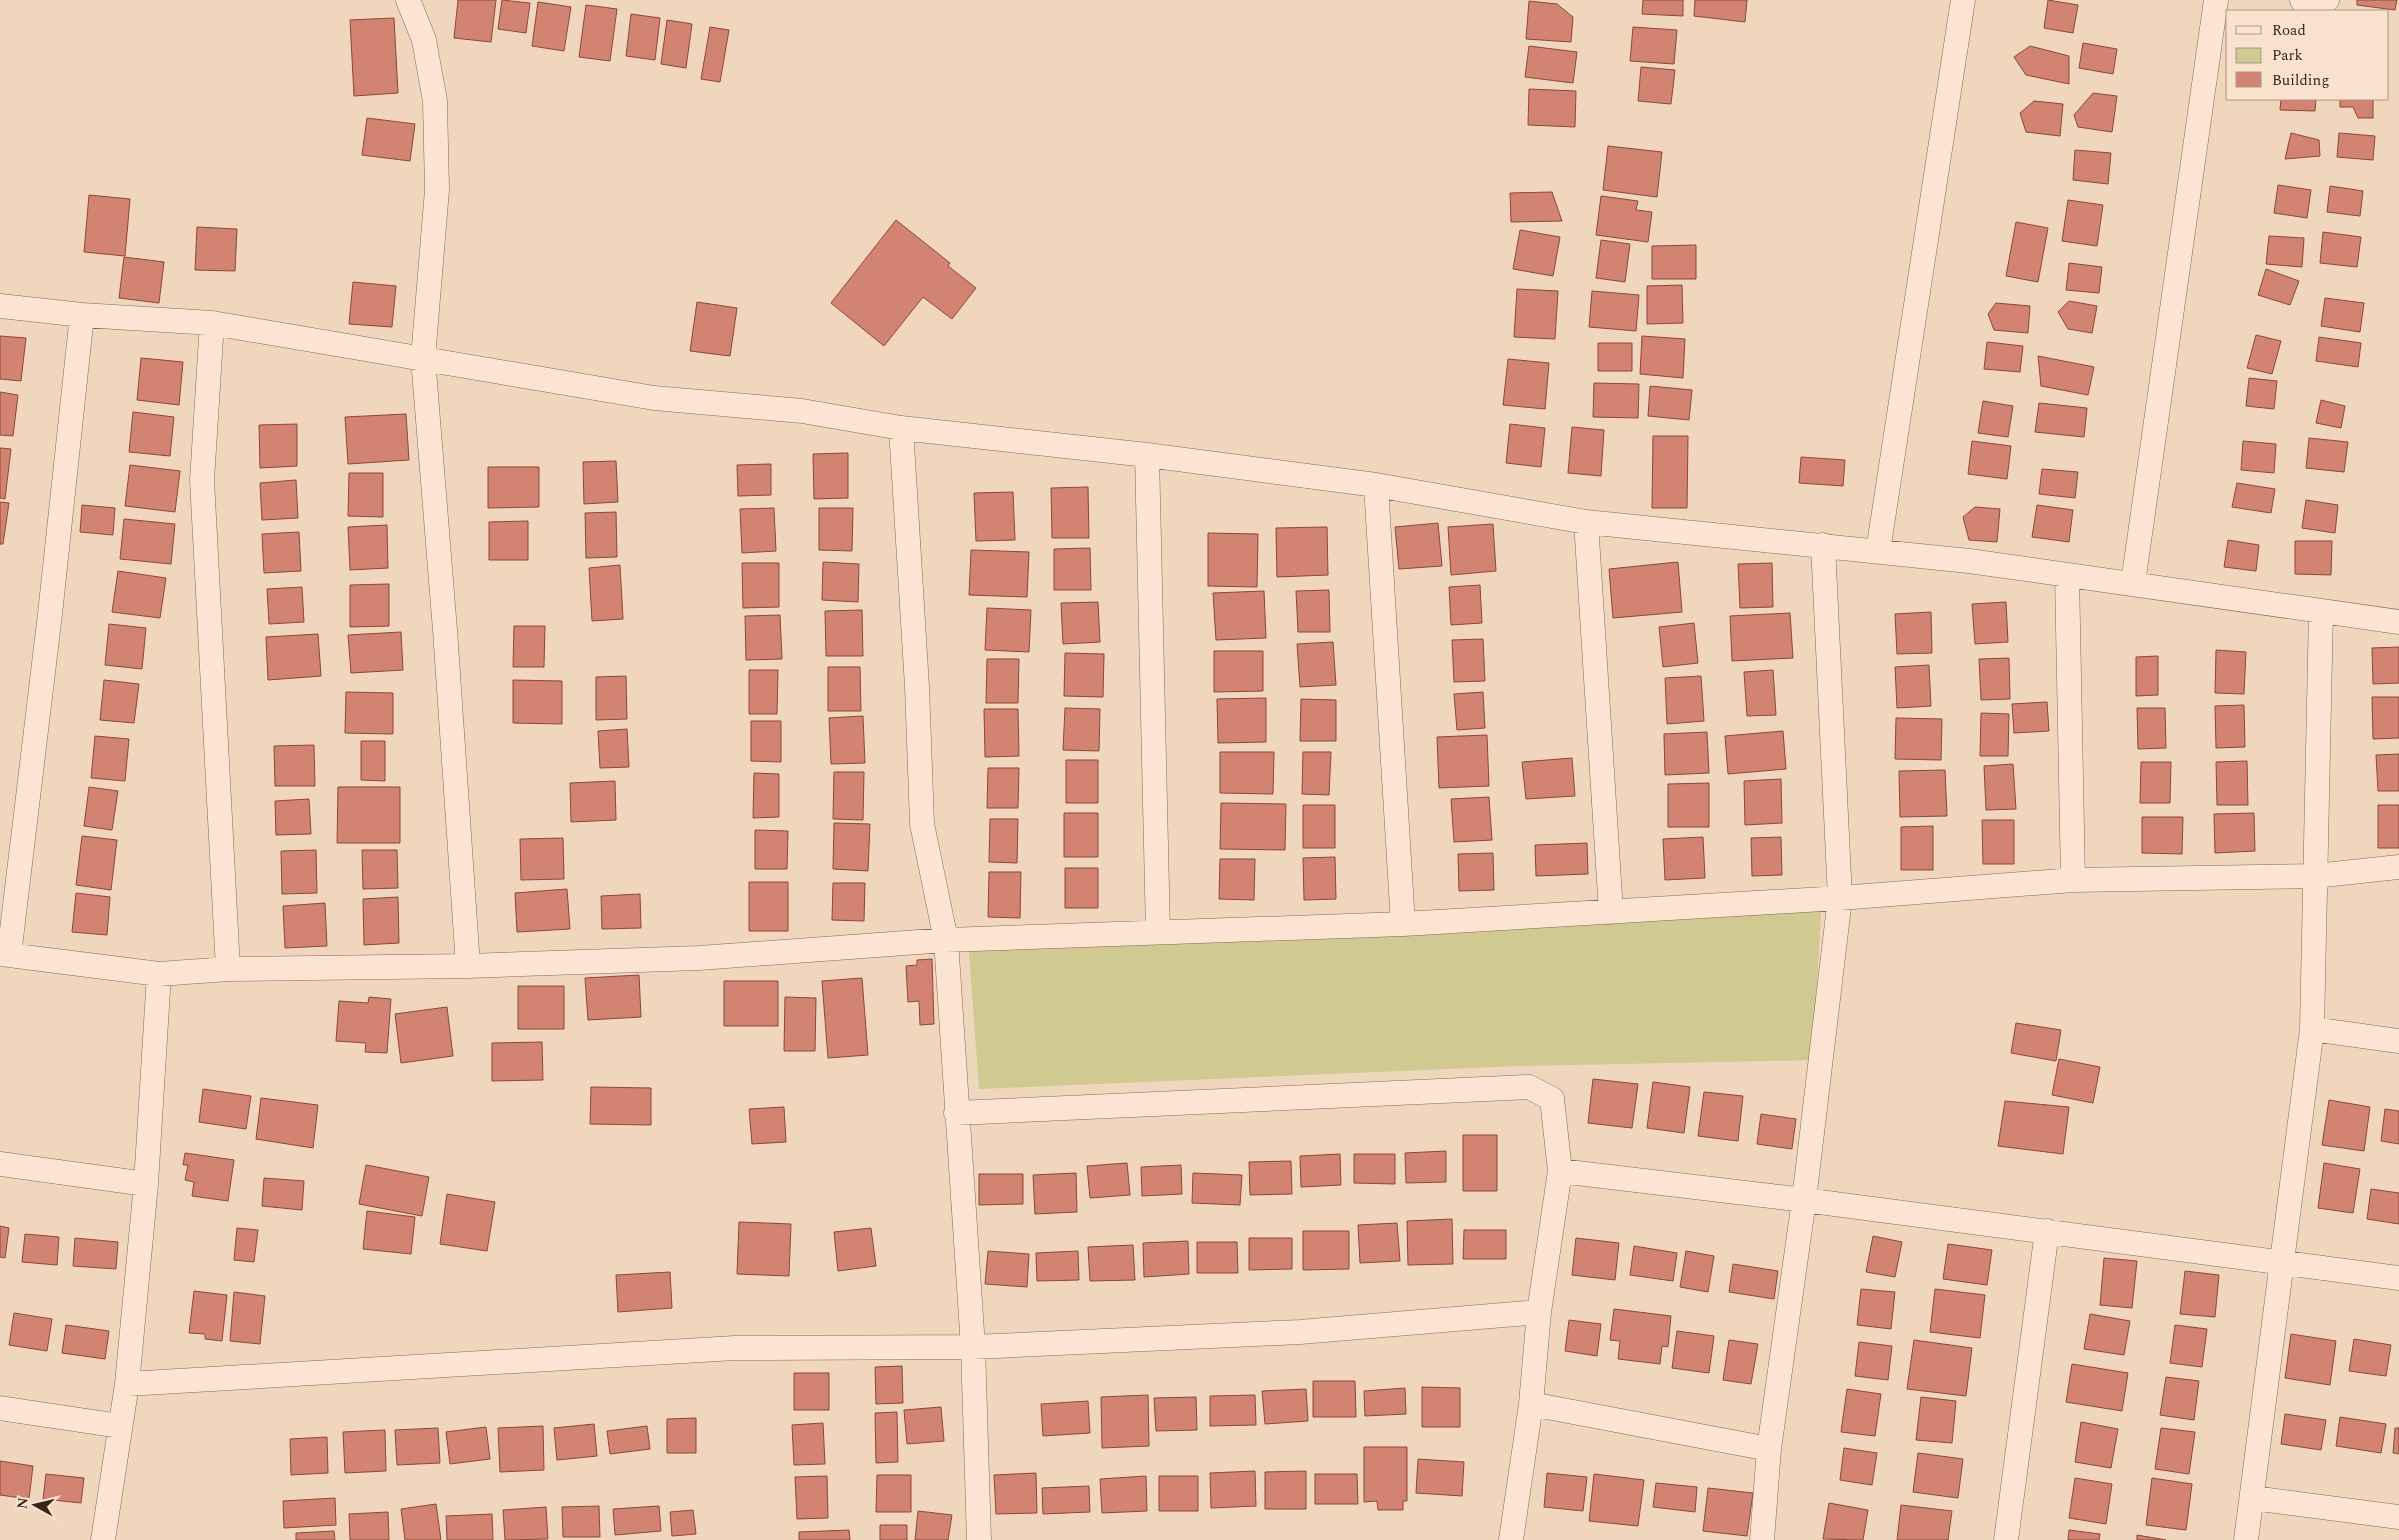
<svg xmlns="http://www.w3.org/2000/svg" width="2399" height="1540" font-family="Spectral,serif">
	<rect width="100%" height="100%" fill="#f1d6be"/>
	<!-- green -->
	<path fill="#d0c991" d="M1822,894L1813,1060L1519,1066L979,1089L968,939Z"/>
	<!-- building -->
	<path fill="#d38371" stroke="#8c4739" d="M458,0H496L491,42L454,38Z
		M502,0L530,3L526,33L498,29Z
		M1643,0H1683V16L1642,14Z
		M1695,0H1747L1745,22L1694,16Z
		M2048,0L2078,5L2073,33L2044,28Z
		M2357,0H2397L2395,10L2357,5Z
		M1529,1L1557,4L1573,17L1571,42L1526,39Z
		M538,2L571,7L564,51L532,46Z
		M586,5L617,9L610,61L579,57Z
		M631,14L660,18L655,60L626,56Z
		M394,18L398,93L354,96L350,20Z
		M667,20L692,24L686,68L661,64Z
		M710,27L729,30L720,82L701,79Z
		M1633,27L1677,30L1674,64L1630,61Z
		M2083,43L2117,49L2113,74L2079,68Z
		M1529,46L1577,52L1573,83L1525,77Z
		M2030,46L2069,56V84L2026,75L2014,57Z
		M1641,67L1675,70L1671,104L1638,101Z
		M1529,89L1576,91L1575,127L1528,125Z
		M2093,93L2117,96L2112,132L2078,127L2074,115Z
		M2281,99H2316L2315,111L2280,110Z
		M2340,99H2373V118H2358L2353,107H2340Z
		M2034,101L2063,104L2060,136L2026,132L2020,113Z
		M367,118L415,124L410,161L362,155Z
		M2291,133L2319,140L2320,156L2285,159Z
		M2339,133L2375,136L2373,160L2337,157Z
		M1608,146L1662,152L1657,197L1603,190Z
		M2075,150L2111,153L2108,184L2073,180Z
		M2278,185L2311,190L2307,218L2274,213Z
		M2330,186L2363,191L2360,216L2327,212Z
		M1552,192L1562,221L1511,222L1510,193Z
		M89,195L130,199L125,256L84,252Z
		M1601,196L1638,201L1636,210L1652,212L1648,242L1596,235Z
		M2068,200L2103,205L2097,246L2062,241Z
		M896,220L950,263L948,266L976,288L952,319L923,297L884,346L831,303Z
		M2016,222L2048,228L2038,282L2006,276Z
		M197,227L237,229L235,271L195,270Z
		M1520,230L1560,237L1553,276L1513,269Z
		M2323,232L2361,237L2357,267L2320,263Z
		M2269,236L2304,238L2302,267L2266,264Z
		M1601,240L1630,244L1625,282L1596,278Z
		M1696,245V279H1652V246Z
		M124,257L164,262L159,303L119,298Z
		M2069,263L2102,267L2099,293L2066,290Z
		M2266,269L2299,281L2290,305L2258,295Z
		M353,282L396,286L392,327L349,324Z
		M1682,285L1683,323L1647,324V286Z
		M1517,289L1558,291L1555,339L1514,337Z
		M1592,291L1639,295L1636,331L1589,327Z
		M2325,298L2364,303L2360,332L2321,326Z
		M2069,301L2097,306L2092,333L2068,329L2058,312Z
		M697,302L737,308L730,356L690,351Z
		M1996,303L2030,306L2028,333L1994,330L1988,314Z
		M2256,335L2281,341L2272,374L2247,368Z
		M0,336L26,338L21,381L0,379Z
		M1642,336L1685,339L1683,378L1640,374Z
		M2319,337L2361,343L2358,367L2316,361Z
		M1987,342L2023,346L2020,372L1984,369Z
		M1598,343H1632V371H1598Z
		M2038,356L2094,367L2088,395L2041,386Z
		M141,358L183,362L179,405L137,400Z
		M1508,359L1549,363L1545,409L1503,405Z
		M2249,378L2277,381L2274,409L2246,406Z
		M1594,383L1639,384L1638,418L1593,417Z
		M1650,386L1692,390L1689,420L1648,416Z
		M0,392L18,395L13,436L0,435Z
		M2321,400L2345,406L2341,428L2316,423Z
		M1983,401L2013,406L2008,437L1978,433Z
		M2039,403L2087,408L2084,437L2035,432Z
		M133,412L174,417L170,456L129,452Z
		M406,414L409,460L348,464L345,417Z
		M297,424V466L260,468L259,425Z
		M1510,424L1545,428L1541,467L1506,463Z
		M1572,427L1604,430L1601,476L1568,473Z
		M1653,436H1688L1687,508H1652Z
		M2309,438L2348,442L2344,472L2306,468Z
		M1972,441L2011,446L2007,479L1968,474Z
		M2243,441L2276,444L2274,473L2241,470Z
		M0,448L11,449L5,499L0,498Z
		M848,453V498L814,499L813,454Z
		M1801,457L1845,460L1843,486L1799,483Z
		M616,461L618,502L584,504L583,462Z
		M771,464V495L738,496L737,465Z
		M130,465L180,471L175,512L125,506Z
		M488,467H539V507L488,508Z
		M2042,469L2078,472L2075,498L2039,494Z
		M349,473H383V517L348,516Z
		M296,480L298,518L262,520L260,483Z
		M2237,483L2275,489L2271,513L2232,507Z
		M1088,487L1089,538H1052L1051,488Z
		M1013,492L1015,540L976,541L974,493Z
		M2306,500L2338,505L2335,533L2302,528Z
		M0,502L9,503L3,544H0Z
		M82,505L115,508L113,535L80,532Z
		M2037,505L2073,510L2069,542L2032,537Z
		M1975,507L2000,509L1997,542L1969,540L1963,517Z
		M774,508L776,551L742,553L740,509Z
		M819,508H853L852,551L819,550Z
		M616,512L617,557L586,558L585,513Z
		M124,519L175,524L171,564L120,559Z
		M528,521V560H489V522Z
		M1438,523L1442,566L1399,569L1395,527Z
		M1493,524L1496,571L1451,575L1448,527Z
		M387,525L388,568L350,570L348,527Z
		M1327,527L1328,575L1277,577L1276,528Z
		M299,532L301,571L264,573L262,534Z
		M1208,533L1258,534L1257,587L1208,586Z
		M2228,540L2259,545L2256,571L2224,567Z
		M2295,541H2332L2331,575L2295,574Z
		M1090,548L1091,590H1054V549Z
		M971,550L1029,552L1027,597L969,595Z
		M823,562L859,564L858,602L822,600Z
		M1678,562L1682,612L1613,618L1609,569Z
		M742,563H779V607L743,608Z
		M1772,563L1773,607L1740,608L1738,564Z
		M620,565L623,619L592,621L589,568Z
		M118,571L166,578L160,618L112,612Z
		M389,584V626L350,627V585Z
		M1480,585L1482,623L1451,625L1449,587Z
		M302,587L304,622L269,624L267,589Z
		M1329,590L1330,632H1298L1296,591Z
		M1264,591L1266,638L1216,640L1213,593Z
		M1098,602L1100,642L1063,644L1061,603Z
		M2006,602L2008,642L1975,644L1972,604Z
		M987,608L1031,610L1029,652L985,650Z
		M862,610L863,656H826L825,611Z
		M1931,612L1932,653L1897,654L1895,614Z
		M1790,613L1793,658L1732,661L1730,616Z
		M780,615L782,659L746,660L745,616Z
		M1694,623L1698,663L1663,667L1659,627Z
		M109,624L146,628L142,669L105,665Z
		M514,626H545L544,667H513Z
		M401,632L403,670L351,673L348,635Z
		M318,634L321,676L268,680L266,637Z
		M1483,639L1485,681L1454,682L1452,640Z
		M1333,642L1336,685L1300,687L1297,644Z
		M2399,647V683L2373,684L2372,648Z
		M2216,650L2246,652L2244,694L2215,693Z
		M1214,651H1263V691L1214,692Z
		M1065,653L1104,654L1103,697L1064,696Z
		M2158,656V695L2136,696V657Z
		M2009,658L2010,699L1981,700L1979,659Z
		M987,659H1019L1018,703H986Z
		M1929,665L1931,706L1897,708L1895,667Z
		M828,667H860L861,711H828Z
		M749,670H778L777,714H749Z
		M1773,670L1776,715L1747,716L1744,672Z
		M626,676L627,719L596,720V677Z
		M1701,676L1704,721L1667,724L1665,678Z
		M104,680L139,684L134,723L100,720Z
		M513,680L562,681V724L513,723Z
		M346,692L393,693V734L345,733Z
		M1483,692L1485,728L1457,730L1454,694Z
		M2372,697H2399V738L2373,739Z
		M1266,698V742L1218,743L1217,699Z
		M1301,699L1336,700V741H1300Z
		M2047,702L2049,731L2014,733L2012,704Z
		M2244,705L2245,747L2216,748L2215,706Z
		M1065,708L1100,709L1099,751L1063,750Z
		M2137,708H2165L2166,748L2138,749Z
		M984,709H1018L1019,756L985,757Z
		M1981,713L2009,714L2008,756H1980Z
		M863,716L865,763L831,764L829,718Z
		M1896,718L1942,719L1941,760L1895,759Z
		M751,721H781V762L751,761Z
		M627,729L629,767L600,768L598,731Z
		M1783,731L1786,769L1728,774L1725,736Z
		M1707,732L1709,773L1665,775L1664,734Z
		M1487,735L1489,786L1439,788L1437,737Z
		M95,736L129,739L125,781L91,778Z
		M361,741H385V781L361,780Z
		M314,745L315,786H275L274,746Z
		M1220,752H1274L1273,794L1220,793Z
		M1303,752H1331L1329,795L1302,794Z
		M2399,754V791H2378L2376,755Z
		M1572,758L1575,796L1526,799L1522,762Z
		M1066,760H1098V803H1066Z
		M2247,761L2248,805H2217L2216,762Z
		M2141,762H2171L2170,803H2140Z
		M2013,764L2016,809L1986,810L1984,766Z
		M988,768H1019L1018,808H987Z
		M1945,770L1947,816L1900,817L1899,771Z
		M834,772H864L863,820L833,819Z
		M754,773L779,774V817L753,818Z
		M1781,779L1782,823L1745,825L1744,781Z
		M615,781L616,820L571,822L570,783Z
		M1709,783V827H1668V784Z
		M89,787L118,791L112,830L84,826Z
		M338,787H400V843H337Z
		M1489,797L1492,840L1454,842L1451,799Z
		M309,799L311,834L276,835L275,801Z
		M1221,803L1286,804L1285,850L1220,849Z
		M1303,805H1335V848H1303Z
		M2378,805H2399V848H2378Z
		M1064,813H1098V857H1064Z
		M2254,813L2255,851L2215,853L2214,814Z
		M2142,817H2183L2182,854L2142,853Z
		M990,819H1018L1017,863L989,862Z
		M1982,820H2014V864H1983Z
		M834,823L870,824L868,871L833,869Z
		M1933,826V870H1901V827Z
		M755,830L788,831L787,869H755Z
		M82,836L117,840L111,890L76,885Z
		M1703,837L1705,878L1665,880L1663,839Z
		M1781,837L1782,875L1752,876L1751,838Z
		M563,838L564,879L521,880L520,839Z
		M1587,843L1588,874L1536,876L1535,845Z
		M316,850L317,893L282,894L281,851Z
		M362,850H397L398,888L363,889Z
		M1493,853L1494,890L1459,891L1458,854Z
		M1335,857L1336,899L1304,900L1303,858Z
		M1220,859H1255L1254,900L1219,899Z
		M1065,868H1098V908H1065Z
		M989,872H1021L1020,918L988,917Z
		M749,882H788V931H749Z
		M833,883H865L864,921L832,920Z
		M567,889L570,929L517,932L515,893Z
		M76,893L110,897L107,935L72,932Z
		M640,894L641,928L602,929L601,896Z
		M398,897L399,943L364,945L363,899Z
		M325,903L327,946L285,948L283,906Z
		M932,959L934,1024L920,1025L919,1001L908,1002L906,966L917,965V960Z
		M639,975L641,1017L588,1020L585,978Z
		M862,978L868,1055L828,1058L822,981Z
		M724,981H778V1026H724Z
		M518,986H564V1029H518Z
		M369,997L391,999L387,1053L365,1052L366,1043L336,1041L339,1001L368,1003Z
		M785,997L816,998L815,1051H784Z
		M447,1007L453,1056L401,1063L395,1014Z
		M2016,1023L2061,1030L2056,1061L2011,1053Z
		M542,1042L543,1080L492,1081V1043Z
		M2059,1059L2100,1067L2093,1103L2052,1095Z
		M1593,1079L1638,1084L1632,1128L1588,1123Z
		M1653,1082L1690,1087L1684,1133L1647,1128Z
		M591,1087L651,1088V1125L590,1124Z
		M203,1089L251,1096L246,1129L199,1122Z
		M1704,1092L1743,1096L1738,1141L1698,1136Z
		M261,1098L318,1105L313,1148L256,1139Z
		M2329,1100L2370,1107L2364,1151L2322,1145Z
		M2005,1101L2069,1107L2063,1154L1998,1146Z
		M784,1107L786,1142L752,1144L749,1109Z
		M2385,1109L2399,1111V1144L2381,1141Z
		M1761,1114L1796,1119L1792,1149L1757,1144Z
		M1463,1135H1497V1191H1463Z
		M1446,1151V1182L1406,1183L1405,1153Z
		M185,1153L234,1160L228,1201L192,1196L194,1182L185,1180L188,1165H183Z
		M1340,1154L1341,1185L1301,1187L1300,1156Z
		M1354,1154H1395V1184L1354,1183Z
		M1291,1161L1292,1194L1250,1195L1249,1162Z
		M1127,1163L1130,1195L1090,1198L1087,1166Z
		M2324,1163L2360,1169L2353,1213L2318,1208Z
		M366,1165L429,1177L422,1216L359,1204Z
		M1181,1165L1182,1194L1142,1196L1141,1167Z
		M1076,1173L1077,1212L1035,1214L1033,1175Z
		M1193,1173L1242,1175L1240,1205L1192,1203Z
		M979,1174H1023V1204L979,1205Z
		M264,1178L304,1181L302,1210L262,1206Z
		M2371,1189L2399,1193V1224L2367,1219Z
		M447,1194L495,1202L487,1251L440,1244Z
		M367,1211L415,1217L411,1254L363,1249Z
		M1452,1219L1453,1264L1408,1265L1407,1221Z
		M739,1222L791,1224L789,1276L737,1274Z
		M1397,1223L1400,1261L1360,1263L1358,1225Z
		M0,1226L9,1228L5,1258L0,1257Z
		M237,1228L258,1230L254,1262L234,1260Z
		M871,1228L876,1266L838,1271L834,1232Z
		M1464,1230H1506V1259H1463Z
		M1303,1231H1349V1269L1303,1270Z
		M25,1234L59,1237L57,1265L22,1262Z
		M1873,1236L1902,1242L1895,1277L1866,1272Z
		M75,1238L118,1242L116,1269L73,1266Z
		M1249,1238H1292V1269L1249,1270Z
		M1576,1238L1619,1243L1615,1280L1572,1275Z
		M1188,1241L1189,1274L1144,1277L1143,1243Z
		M1197,1242H1237L1238,1273H1197Z
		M1948,1244L1992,1250L1987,1285L1943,1279Z
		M1133,1245L1135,1280L1090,1281L1088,1247Z
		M1634,1246L1677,1253L1673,1281L1630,1275Z
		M988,1251L1029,1254L1027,1287L985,1284Z
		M1078,1251L1079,1280L1037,1281L1036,1253Z
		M1686,1251L1714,1256L1708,1292L1680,1287Z
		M2104,1258L2137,1261L2132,1308L2100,1305Z
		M1733,1264L1778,1271L1774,1299L1729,1292Z
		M2185,1271L2219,1275L2215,1317L2180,1314Z
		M670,1272L672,1308L618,1312L616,1275Z
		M1861,1289L1895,1292L1891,1329L1857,1325Z
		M1935,1289L1985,1295L1980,1338L1930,1332Z
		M194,1291L227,1295L222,1341L205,1339V1334L189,1333Z
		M234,1292L265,1296L260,1344L230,1341Z
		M1614,1309L1671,1316L1668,1347L1662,1346L1660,1364L1618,1359L1620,1341L1610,1340Z
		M14,1313L52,1319L47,1351L9,1345Z
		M2090,1314L2130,1321L2124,1355L2084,1349Z
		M1569,1320L1601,1324L1597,1356L1565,1351Z
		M66,1325L109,1331L105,1359L62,1353Z
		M2175,1325L2207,1329L2202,1367L2170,1363Z
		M1677,1331L1714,1336L1709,1373L1672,1368Z
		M2291,1334L2336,1341L2330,1385L2285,1378Z
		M2354,1339L2391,1345L2386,1376L2349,1371Z
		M1729,1340L1758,1344L1751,1384L1723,1380Z
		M1914,1340L1972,1348L1966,1396L1907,1389Z
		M1859,1342L1892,1346L1888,1380L1855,1376Z
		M2072,1364L2128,1373L2122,1411L2066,1402Z
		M902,1366L903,1403L876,1404L875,1367Z
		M794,1373H829V1410H794Z
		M2166,1377L2199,1381L2194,1420L2160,1415Z
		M1313,1381H1355L1356,1417H1313Z
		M1422,1387L1460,1388V1427H1422Z
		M1405,1388L1406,1414L1365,1416L1364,1391Z
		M1306,1389L1308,1421L1265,1424L1262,1391Z
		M1847,1389L1881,1394L1875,1436L1841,1432Z
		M1148,1395L1149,1446L1102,1448L1101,1397Z
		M1255,1395L1256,1425L1210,1426V1396Z
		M1196,1397L1197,1430L1156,1431L1154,1398Z
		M1921,1397L1956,1401L1952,1443L1916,1440Z
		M1088,1401L1090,1433L1043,1436L1041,1404Z
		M941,1407L944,1441L907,1444L904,1410Z
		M897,1412L898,1462L876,1463L875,1413Z
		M2285,1414L2326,1420L2321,1450L2281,1444Z
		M2340,1417L2386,1424L2381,1453L2336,1446Z
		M696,1418V1453H667V1419Z
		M2081,1422L2118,1429L2111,1468L2075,1462Z
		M823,1423L825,1464L794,1465L792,1425Z
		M594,1424L597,1456L557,1460L554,1428Z
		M543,1426L544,1470L500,1472L498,1428Z
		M647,1426L650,1449L610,1454L607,1431Z
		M486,1427L490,1459L450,1464L446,1432Z
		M438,1428L440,1463L397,1465L395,1430Z
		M2161,1428L2195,1432L2189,1474L2155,1469Z
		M2395,1428H2399V1454L2393,1453Z
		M385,1430L386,1471L345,1473L343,1432Z
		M327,1437L328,1473L291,1475L290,1439Z
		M1364,1447H1407V1501H1403V1510H1378L1377,1501L1364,1502Z
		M1844,1448L1877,1453L1872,1485L1840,1480Z
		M1918,1453L1963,1459L1958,1498L1913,1492Z
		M1418,1459L1464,1462L1462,1496L1416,1493Z
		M0,1461L33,1466L29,1499L0,1495Z
		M1255,1471L1256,1506L1211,1508L1210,1473Z
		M1306,1471V1509H1265V1472Z
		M1036,1473L1037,1513L996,1514L994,1475Z
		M1547,1473L1587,1477L1583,1511L1544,1507Z
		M46,1474L84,1478L81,1503L43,1499Z
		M1315,1474H1357L1358,1504H1315Z
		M1594,1474L1644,1480L1638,1526L1589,1521Z
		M877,1475H911V1512H876Z
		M827,1476L828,1518L797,1519L795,1477Z
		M1146,1476L1147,1511L1102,1513L1100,1479Z
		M1159,1476H1198V1511H1159Z
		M2075,1478L2112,1484L2106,1524L2069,1518Z
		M2152,1478L2192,1484L2186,1530L2146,1525Z
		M1656,1483L1697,1487L1695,1512L1653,1507Z
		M1089,1486L1090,1512L1043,1514L1042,1488Z
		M1708,1488L1753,1493L1747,1536L1703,1531Z
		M335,1498L336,1525L284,1528L283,1501Z
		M1829,1503L1868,1510L1863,1540L1823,1539Z
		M436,1504L441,1540H405L401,1509Z
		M1901,1505L1952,1511L1948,1540H1897Z
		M599,1506L600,1537H563L562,1507Z
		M659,1506L661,1531L615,1535L613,1509Z
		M546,1507L548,1539L505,1540L503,1510Z
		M693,1510L696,1534L672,1536L670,1512Z
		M918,1511L952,1515L948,1540H915Z
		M388,1512L389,1540H350L349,1514Z
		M492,1514L493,1540H447L446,1516Z
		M880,1525H907V1540H880Z
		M849,1530L850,1540H799V1532Z
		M2069,1530L2100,1534L2099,1540H2068Z
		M334,1531L335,1540H296V1533Z
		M2137,1535L2166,1540H2137Z"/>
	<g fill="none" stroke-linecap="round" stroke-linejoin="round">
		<!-- minor casing -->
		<g stroke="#8b6555" stroke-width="25">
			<path id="minor" d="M408,0L424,40L435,101L437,190L423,358L445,630L468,966
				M2302,0H2327
				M0,306L82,315L212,323L654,398L802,411L901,428L1147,455L1376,485L1586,522L1969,561L2399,622
				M212,323L202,480L228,969
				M901,428L917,686L922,824L946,940L973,1347L979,1540
				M1147,455L1158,932
				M1376,485L1403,924
				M1586,522L1611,912
				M1878,551L1963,0
				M2067,575L2073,880
				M2133,583L2216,0
				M0,954L159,974L228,969L468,966L699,958L946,940L1403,924L1840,898L2073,880L2315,876L2399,867
				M9,955L50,614L82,315
				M2312,1029L2399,1041
				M956,1113L1529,1087L1552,1099L1560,1171L1539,1312L1531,1404L1511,1540
				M0,1164L146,1184
				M1560,1171L1804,1200L2399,1278
				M127,1384L735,1348L973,1347L1300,1332L1539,1312
				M1531,1404L1769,1449
				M0,1408L120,1426
				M2253,1498L2399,1517
				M103,1540L127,1384L146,1184L159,974
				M1762,1540L1769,1449L1804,1200L1840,898L1823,545
				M2006,1540L2047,1231
				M2246,1540L2312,1029L2321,611"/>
		</g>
		<!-- minor -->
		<use href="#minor" stroke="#fbe5d2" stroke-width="24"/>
	</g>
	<!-- legend -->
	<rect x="2226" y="10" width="162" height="90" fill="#f8e2ce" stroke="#ac9686"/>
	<rect x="2236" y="26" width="25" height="8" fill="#fbe5d2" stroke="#ac9686"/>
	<text x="2272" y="35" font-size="15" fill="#39231b">Road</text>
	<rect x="2236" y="48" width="25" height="15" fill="#d0c991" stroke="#ac9686"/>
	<text x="2272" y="60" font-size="15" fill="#39231b">Park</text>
	<rect x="2236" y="72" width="25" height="15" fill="#d38371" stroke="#ac9686"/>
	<text x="2272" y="85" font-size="15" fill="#39231b">Building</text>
	<!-- north arrow -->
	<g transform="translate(35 1505) rotate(278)" stroke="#f8e2ce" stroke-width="4" paint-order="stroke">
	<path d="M0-4L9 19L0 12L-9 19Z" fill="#39231b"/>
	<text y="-8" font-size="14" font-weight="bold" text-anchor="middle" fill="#39231b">N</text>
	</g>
</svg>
